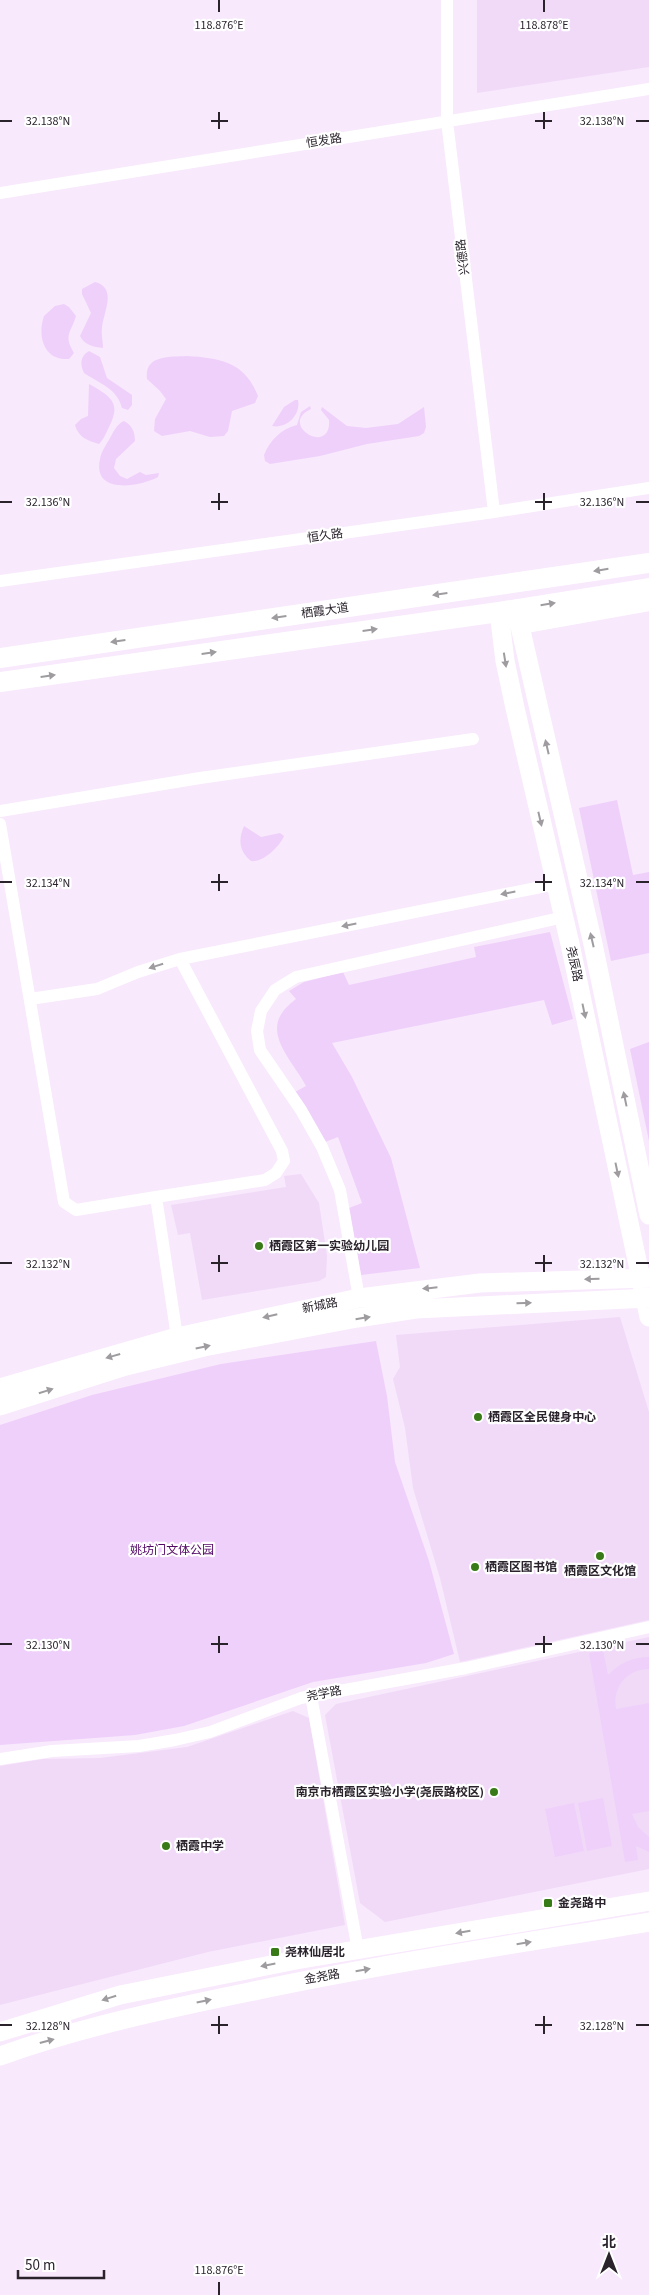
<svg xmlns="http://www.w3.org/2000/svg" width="649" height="2295" font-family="'Source Sans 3','Noto Sans SC',sans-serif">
	<rect width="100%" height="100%" fill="#f8e9fc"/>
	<!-- built -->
	<path fill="#f1daf8" d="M477,0H649V67L477,93Z
		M301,1174L319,1203L327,1256L326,1277L319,1281L202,1300L190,1233L178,1235L171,1205L286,1187L284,1176Z
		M620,1317L649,1412V1620L460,1662L440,1578L413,1488L405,1428L393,1379L400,1367L396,1335Z
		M649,1637V1869L385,1922L360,1903L325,1715L336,1704Z
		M293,1711L309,1718L345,1925L208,1952L0,2005V1766L43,1759L100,1758L187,1747Z"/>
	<!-- green -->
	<path fill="#efd0fa" d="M95,282C118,288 103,313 102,328C101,335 103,341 103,348C94,347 84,345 80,336L91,313L82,294V289Z
		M64,304L69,307L76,316C71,333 63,335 74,353L69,359C44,361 37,336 44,316L55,306Z
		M89,351L100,357L107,378L132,395V405L128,410L122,408C117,388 100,384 84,373C80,365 80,356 89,351Z
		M187,356C220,358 245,362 258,396L255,403L232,411L228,431L224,436L210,437L190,431L162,436L154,431L155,419L166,399L160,391L147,379C144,355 169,357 187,356Z
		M89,384C110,396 122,402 109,427C106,433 104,439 99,444C88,441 78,437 75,425L81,419L88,416Z
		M295,400H298C301,415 287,429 272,426L284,407Z
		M310,406L311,409C277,425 332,457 329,420L321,410L322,407L347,426L366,428L398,424L424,407L426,427L424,433L419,436L367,444L320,456L270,464L265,461L264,455C270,440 281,429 297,425L301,412Z
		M124,421C132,425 135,432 135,441L116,459L114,468L120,476L127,479L140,472L146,475L159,473L158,477C139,487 92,495 100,459C101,452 106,445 110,438C114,431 117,424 124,421Z
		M617,800L633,875L649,872V953L611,961L579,808Z
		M244,826L261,837L280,833L284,836C280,846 263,863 251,861C239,851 238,840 244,826Z
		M550,932L573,1019L552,1025L544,1000L332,1043L352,1077L391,1158L420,1268L361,1275L349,1208L362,1203L338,1137L325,1142L295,1092L306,1086C296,1065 265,1037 282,1013C285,1008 291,1003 296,999L289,991L304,982L343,972L349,985L476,957L474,947Z
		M649,1042V1141L630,1049Z
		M376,1341L387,1396L395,1462L429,1561L454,1654L426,1663L313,1682L184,1726L135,1735L0,1745V1425L92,1395L221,1364Z
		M603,1650L608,1675C620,1663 632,1657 649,1657V1669C627,1669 612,1687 616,1709L649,1703V1811L632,1814L638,1827L649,1837V1852L636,1846L638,1860L625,1862L589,1653Z
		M603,1798L612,1846L587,1851L578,1803Z
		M574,1803L584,1851L555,1857L545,1809Z"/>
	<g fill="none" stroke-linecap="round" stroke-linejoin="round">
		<!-- minor -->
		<path stroke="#fff" stroke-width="12" d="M447,0V121L494,512
			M0,193L649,89
			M0,581L494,512L649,488
			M0,811L200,778L473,739
			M0,824L64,1202L76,1210L156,1197L177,1337
			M30,999L97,989L138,972L180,959L556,884
			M156,1197L265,1180L276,1173L284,1161L282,1151L180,959
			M359,1298L340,1190L322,1147L301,1110L260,1050L257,1031L261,1011L275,990L296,977L564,917
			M311,1696L358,1950
			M0,1759L52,1751L139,1746L175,1740L210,1732L301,1698L466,1668L649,1627"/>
		<!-- tertiary -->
		<path stroke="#fff" stroke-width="16" d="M520,626L649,603"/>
		<!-- secondary -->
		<path stroke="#fff" stroke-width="19" d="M516,609L593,944L649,1215
			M499,612L505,661L515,708L570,944L649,1317
			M0,1388L177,1337L359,1298L480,1283L649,1278
			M0,1406L126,1366L204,1347L357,1318L416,1309L649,1298
			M0,2032L120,1995L296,1960L649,1901
			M0,2056C81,2027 166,2009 249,1992C382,1964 516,1944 649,1922"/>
		<!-- primary -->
		<path stroke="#fff" stroke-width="20" d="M0,658L649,563
			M0,682L499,612L649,588"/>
	</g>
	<!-- one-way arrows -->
	<defs><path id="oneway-solid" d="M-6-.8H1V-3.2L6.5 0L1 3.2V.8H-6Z" transform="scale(1.25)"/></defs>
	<g fill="#9f9ca0">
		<use href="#oneway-solid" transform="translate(601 570) rotate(171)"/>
		<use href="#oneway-solid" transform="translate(440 594) rotate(172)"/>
		<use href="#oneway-solid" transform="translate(548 604) rotate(-9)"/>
		<use href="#oneway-solid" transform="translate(279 617) rotate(172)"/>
		<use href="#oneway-solid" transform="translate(370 630) rotate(-8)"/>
		<use href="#oneway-solid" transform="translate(118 641) rotate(172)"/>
		<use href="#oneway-solid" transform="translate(209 653) rotate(-8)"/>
		<use href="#oneway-solid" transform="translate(505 660) rotate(81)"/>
		<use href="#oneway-solid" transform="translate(48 676) rotate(-8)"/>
		<use href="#oneway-solid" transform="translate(547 747) rotate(-103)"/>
		<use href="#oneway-solid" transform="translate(540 819) rotate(77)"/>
		<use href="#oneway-solid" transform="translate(508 893) rotate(169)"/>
		<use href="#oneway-solid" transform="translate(349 925) rotate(169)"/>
		<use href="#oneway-solid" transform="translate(592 940) rotate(-103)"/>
		<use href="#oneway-solid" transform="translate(156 966) rotate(163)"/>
		<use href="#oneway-solid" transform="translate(584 1011) rotate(78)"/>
		<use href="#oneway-solid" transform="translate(625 1099) rotate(-102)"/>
		<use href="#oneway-solid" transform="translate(617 1170) rotate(78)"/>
		<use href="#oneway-solid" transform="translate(592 1279) rotate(178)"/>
		<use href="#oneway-solid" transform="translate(430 1288) rotate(174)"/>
		<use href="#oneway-solid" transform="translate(524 1303) rotate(-2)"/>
		<use href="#oneway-solid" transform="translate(270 1316) rotate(167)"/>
		<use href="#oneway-solid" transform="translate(363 1318) rotate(-9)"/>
		<use href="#oneway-solid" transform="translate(203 1347) rotate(-12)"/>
		<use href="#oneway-solid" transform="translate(113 1356) rotate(164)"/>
		<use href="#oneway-solid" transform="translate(46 1391) rotate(-17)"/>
		<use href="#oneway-solid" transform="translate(463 1932) rotate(170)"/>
		<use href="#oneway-solid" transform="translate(524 1943) rotate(-9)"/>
		<use href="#oneway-solid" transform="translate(268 1965) rotate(169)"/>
		<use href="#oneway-solid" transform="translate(363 1970) rotate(-10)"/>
		<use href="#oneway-solid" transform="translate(109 1998) rotate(163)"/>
		<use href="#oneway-solid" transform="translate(204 2001) rotate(-12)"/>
		<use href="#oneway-solid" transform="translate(47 2041) rotate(-15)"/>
	</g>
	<!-- ticks -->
	<path fill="none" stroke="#2a232c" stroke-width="2" d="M219,0V12M544,0V12M219,112V129M544,112V129M0,121H12M211,121H228M535,121H552M636,121H649M219,493V510M544,493V510M0,502H12M211,502H228M535,502H552M636,502H649M219,874V891M544,874V891M0,882H12M211,882H228M535,882H552M636,882H649M219,1255V1272M544,1255V1272M0,1263H12M211,1263H228M535,1263H552M636,1263H649M219,1636V1653M544,1636V1653M0,1644H12M211,1644H228M535,1644H552M636,1644H649M219,2016V2034M544,2016V2034M0,2025H12M211,2025H228M535,2025H552M636,2025H649M219,2282V2295"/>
	<!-- markers -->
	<g fill="#397a18" stroke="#fff" stroke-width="2">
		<circle cx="259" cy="1246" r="5"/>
		<circle cx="478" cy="1417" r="5"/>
		<circle cx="600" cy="1556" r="5"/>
		<circle cx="475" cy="1567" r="5"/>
		<circle cx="494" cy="1792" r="5"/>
		<circle cx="166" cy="1846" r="5"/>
		<rect x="543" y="1898" width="10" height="10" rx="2.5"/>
		<rect x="270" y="1947" width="10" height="10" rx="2.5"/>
	</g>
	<g text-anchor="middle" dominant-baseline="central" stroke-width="4.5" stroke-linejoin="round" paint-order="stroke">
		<!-- street labels -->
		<g font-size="12" fill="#2a232c" stroke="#fff">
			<text transform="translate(324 141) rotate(-9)">恒发路</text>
			<text transform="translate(463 257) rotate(-97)">兴德路</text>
			<text transform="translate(325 536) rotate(-8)">恒久路</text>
			<text transform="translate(325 611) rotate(-8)">栖霞大道</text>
			<text transform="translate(574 964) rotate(78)">尧辰路</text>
			<text transform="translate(320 1306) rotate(-11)">新城路</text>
			<text transform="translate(324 1694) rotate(-11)">尧学路</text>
			<text transform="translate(322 1977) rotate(-10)">金尧路</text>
		</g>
		<!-- poi labels -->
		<g font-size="12" font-weight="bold" fill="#2a232c" stroke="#fff" text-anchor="start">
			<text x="269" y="1246">栖霞区第一实验幼儿园</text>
			<text x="488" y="1417">栖霞区全民健身中心</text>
			<text x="485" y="1567">栖霞区图书馆</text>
			<text x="600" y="1571" text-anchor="middle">栖霞区文化馆</text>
			<text x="484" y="1792" text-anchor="end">南京市栖霞区实验小学(尧辰路校区)</text>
			<text x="176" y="1846">栖霞中学</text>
			<text x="558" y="1903">金尧路中</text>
			<text x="285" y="1952">尧林仙居北</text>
		</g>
		<!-- park labels -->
		<g font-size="12" fill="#530766" stroke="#fff">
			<text x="172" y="1550">姚坊门文体公园</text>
		</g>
	</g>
	<g font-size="12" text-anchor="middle" fill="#2a232c" stroke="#fff" stroke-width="4.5" stroke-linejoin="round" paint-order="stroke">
		<text x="219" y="29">118.876°E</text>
		<text x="544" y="29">118.878°E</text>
		<text x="48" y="125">32.138°N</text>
		<text x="602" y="125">32.138°N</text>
		<text x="48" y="506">32.136°N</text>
		<text x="602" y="506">32.136°N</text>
		<text x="48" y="887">32.134°N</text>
		<text x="602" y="887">32.134°N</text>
		<text x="48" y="1268">32.132°N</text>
		<text x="602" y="1268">32.132°N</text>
		<text x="48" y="1649">32.130°N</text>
		<text x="602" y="1649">32.130°N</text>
		<text x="48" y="2030">32.128°N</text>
		<text x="602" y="2030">32.128°N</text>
		<text x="219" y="2274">118.876°E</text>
	</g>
	<!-- north arrow -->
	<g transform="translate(609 2255)" stroke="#ffffff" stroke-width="4" paint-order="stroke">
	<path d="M0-4L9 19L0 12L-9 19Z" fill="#2a232c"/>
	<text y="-8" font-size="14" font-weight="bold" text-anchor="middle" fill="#2a232c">北</text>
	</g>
	<!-- scale -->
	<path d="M18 2270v8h86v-8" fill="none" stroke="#2a232c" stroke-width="2.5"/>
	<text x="25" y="2270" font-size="15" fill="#2a232c" stroke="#ffffff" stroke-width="4" paint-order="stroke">50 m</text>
</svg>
